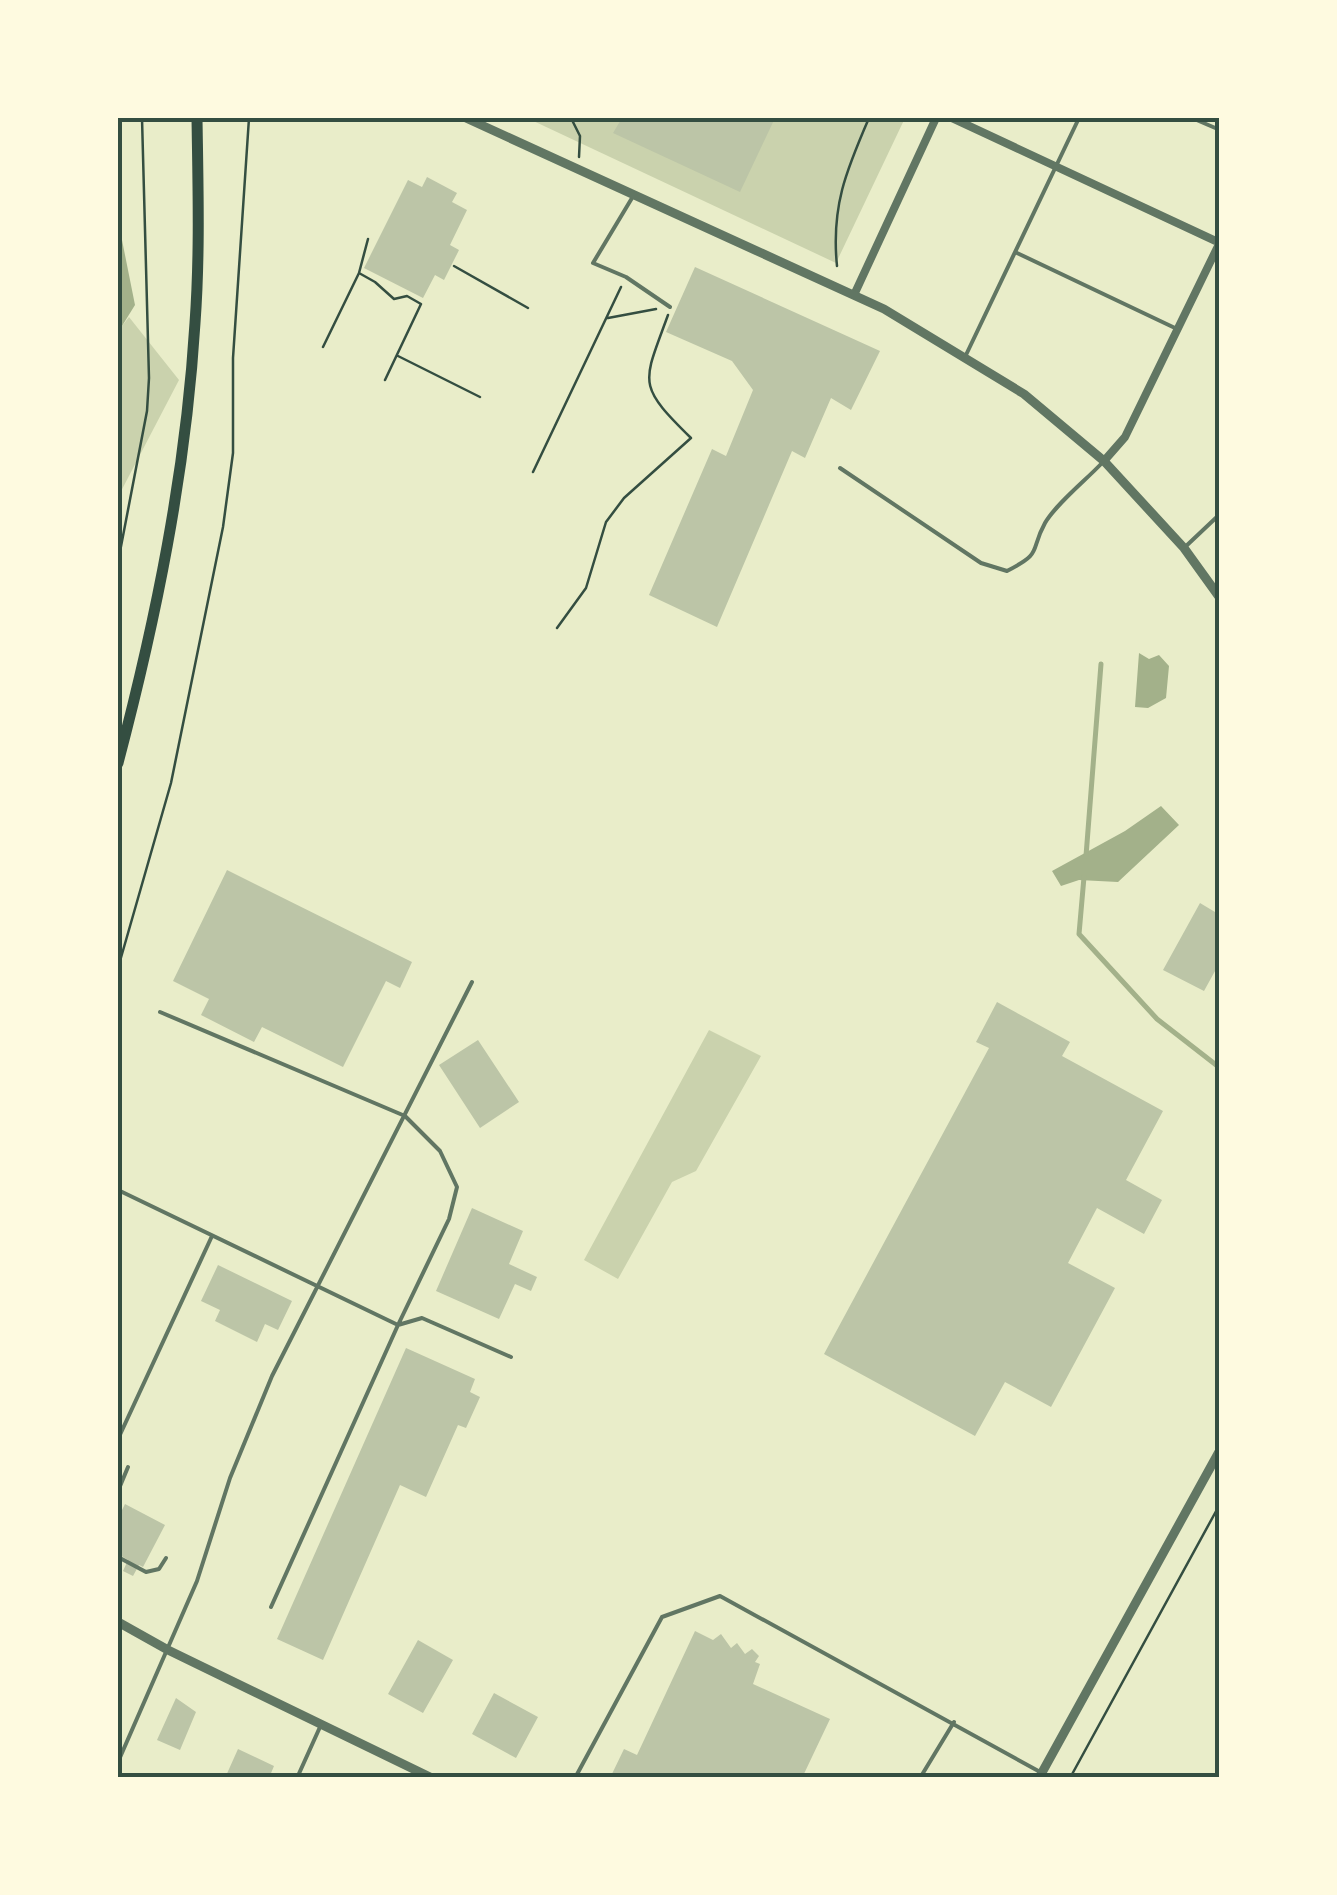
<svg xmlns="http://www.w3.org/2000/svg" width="1337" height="1895" font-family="'Public Sans',sans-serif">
	<rect width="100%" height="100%" fill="#e9edc9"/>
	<!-- green -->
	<path fill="#cad2ad" d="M527,118H905L836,263Z
		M129,317L179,380L118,497V324L122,326Z
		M709,1030L761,1056L696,1171L672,1182L618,1279L584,1260Z"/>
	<!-- water -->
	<path fill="#a3b18a" d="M118,220L135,305L122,326L118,324Z
		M1139,653L1149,659L1159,655L1169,666L1166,698L1148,708L1135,707Z
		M1161,806L1179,825L1118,882L1079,880L1061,886L1052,871L1125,831Z"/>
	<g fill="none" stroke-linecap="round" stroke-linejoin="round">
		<!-- stream -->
		<path stroke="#a3b18a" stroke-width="5" d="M1086,856L1101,664
			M1084,877L1079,934L1157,1019L1220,1068"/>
	</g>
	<!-- building -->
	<path fill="#bcc5a7" d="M622,118H775L740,192L613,133Z
		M427,177L457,193L452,202L467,210L450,245L459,250L444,280L435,275L423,298L364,268L408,180L422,187Z
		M695,267L880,351L851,410L831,398L805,458L792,451L717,627L649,595L712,449L726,456L753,390L732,361L666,332Z
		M227,870L412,962L400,988L386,981L343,1067L262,1027L254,1042L201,1015L209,999L173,981Z
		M1200,903L1220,915V962L1204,991L1163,970Z
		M997,1002L1070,1042L1062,1056L1163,1111L1126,1180L1162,1200L1144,1234L1097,1208L1068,1263L1115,1288L1051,1407L1005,1382L975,1436L824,1354L989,1048L976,1042Z
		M478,1040L519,1102L480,1128L439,1065Z
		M472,1208L523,1231L509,1264L537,1277L531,1291L515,1284L499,1319L436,1291Z
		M218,1265L292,1301L278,1330L265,1324L257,1342L215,1321L220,1310L201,1301Z
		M406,1348L475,1379L470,1392L480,1397L466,1428L458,1425L426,1497L400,1485L323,1660L277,1639Z
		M125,1504L165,1525L143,1567L139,1565L133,1576L123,1571L128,1560L118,1554V1518Z
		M695,1631L713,1640L721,1634L731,1648L737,1643L745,1654L752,1649L759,1656L755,1662L760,1664L753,1684L830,1719L802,1778H610L624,1749L637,1755Z
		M418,1640L453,1660L423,1713L388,1694Z
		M494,1693L538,1717L516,1758L472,1734Z
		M176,1698L196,1712L180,1750L157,1740Z
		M238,1749L274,1766L269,1778H225Z"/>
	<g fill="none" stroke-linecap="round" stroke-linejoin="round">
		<!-- path -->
		<path stroke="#344e41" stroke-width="2.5" d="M571,118L580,136L579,157
			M454,266L528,308
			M837,266C831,207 846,171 869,118
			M359,273L368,239
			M608,318L656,309
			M323,347L359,273L375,282L394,299L407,296L421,304L385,380
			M398,356L480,397
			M533,472L621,287
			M118,562L147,411L149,378L142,118
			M557,628L586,588L606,522L624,498L691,438C636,384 643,384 668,315
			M118,968L171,783L223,527L233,453V358L249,118
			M1070,1778L1220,1504"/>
		<!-- service -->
		<path stroke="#617663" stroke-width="4" d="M1192,118L1220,130
			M632,198L593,263L626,277L670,307
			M1017,253L1175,328
			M965,357L1079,118
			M840,468L981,563L1007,571C1044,552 1029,552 1045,523C1056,504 1086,480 1102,463
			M1184,548L1220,514
			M1220,1010V1016
			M160,1012L405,1116L440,1151L457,1187L449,1219L398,1325L271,1607
			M118,1190L398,1325L422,1318L511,1357
			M118,1439L212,1236
			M118,1491L128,1467
			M118,1557L146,1572L159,1569L166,1558
			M118,1762L197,1581L230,1478L272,1376L472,982
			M297,1778L320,1727
			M575,1778L662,1617L720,1596L1042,1773
			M920,1778L954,1722"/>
		<!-- minor -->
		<path stroke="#617663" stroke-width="8" d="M952,118L1220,243
			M854,295L936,118
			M1104,461L1125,437L1220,242"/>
		<!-- tertiary -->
		<path stroke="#617663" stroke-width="9" d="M466,118L884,309L1024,394L1104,461L1184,548L1220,598
			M118,1622L168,1650L432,1778
			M1039,1778L1220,1450"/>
		<!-- primary -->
		<path stroke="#344e41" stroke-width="11" d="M118,763C156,619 186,472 195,323C200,254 198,186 197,118"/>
	</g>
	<!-- border -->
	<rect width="1337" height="1895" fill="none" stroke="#fefae0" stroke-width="240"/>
	<rect x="120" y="120" width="1097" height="1655" fill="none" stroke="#344e41" stroke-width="4"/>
</svg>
